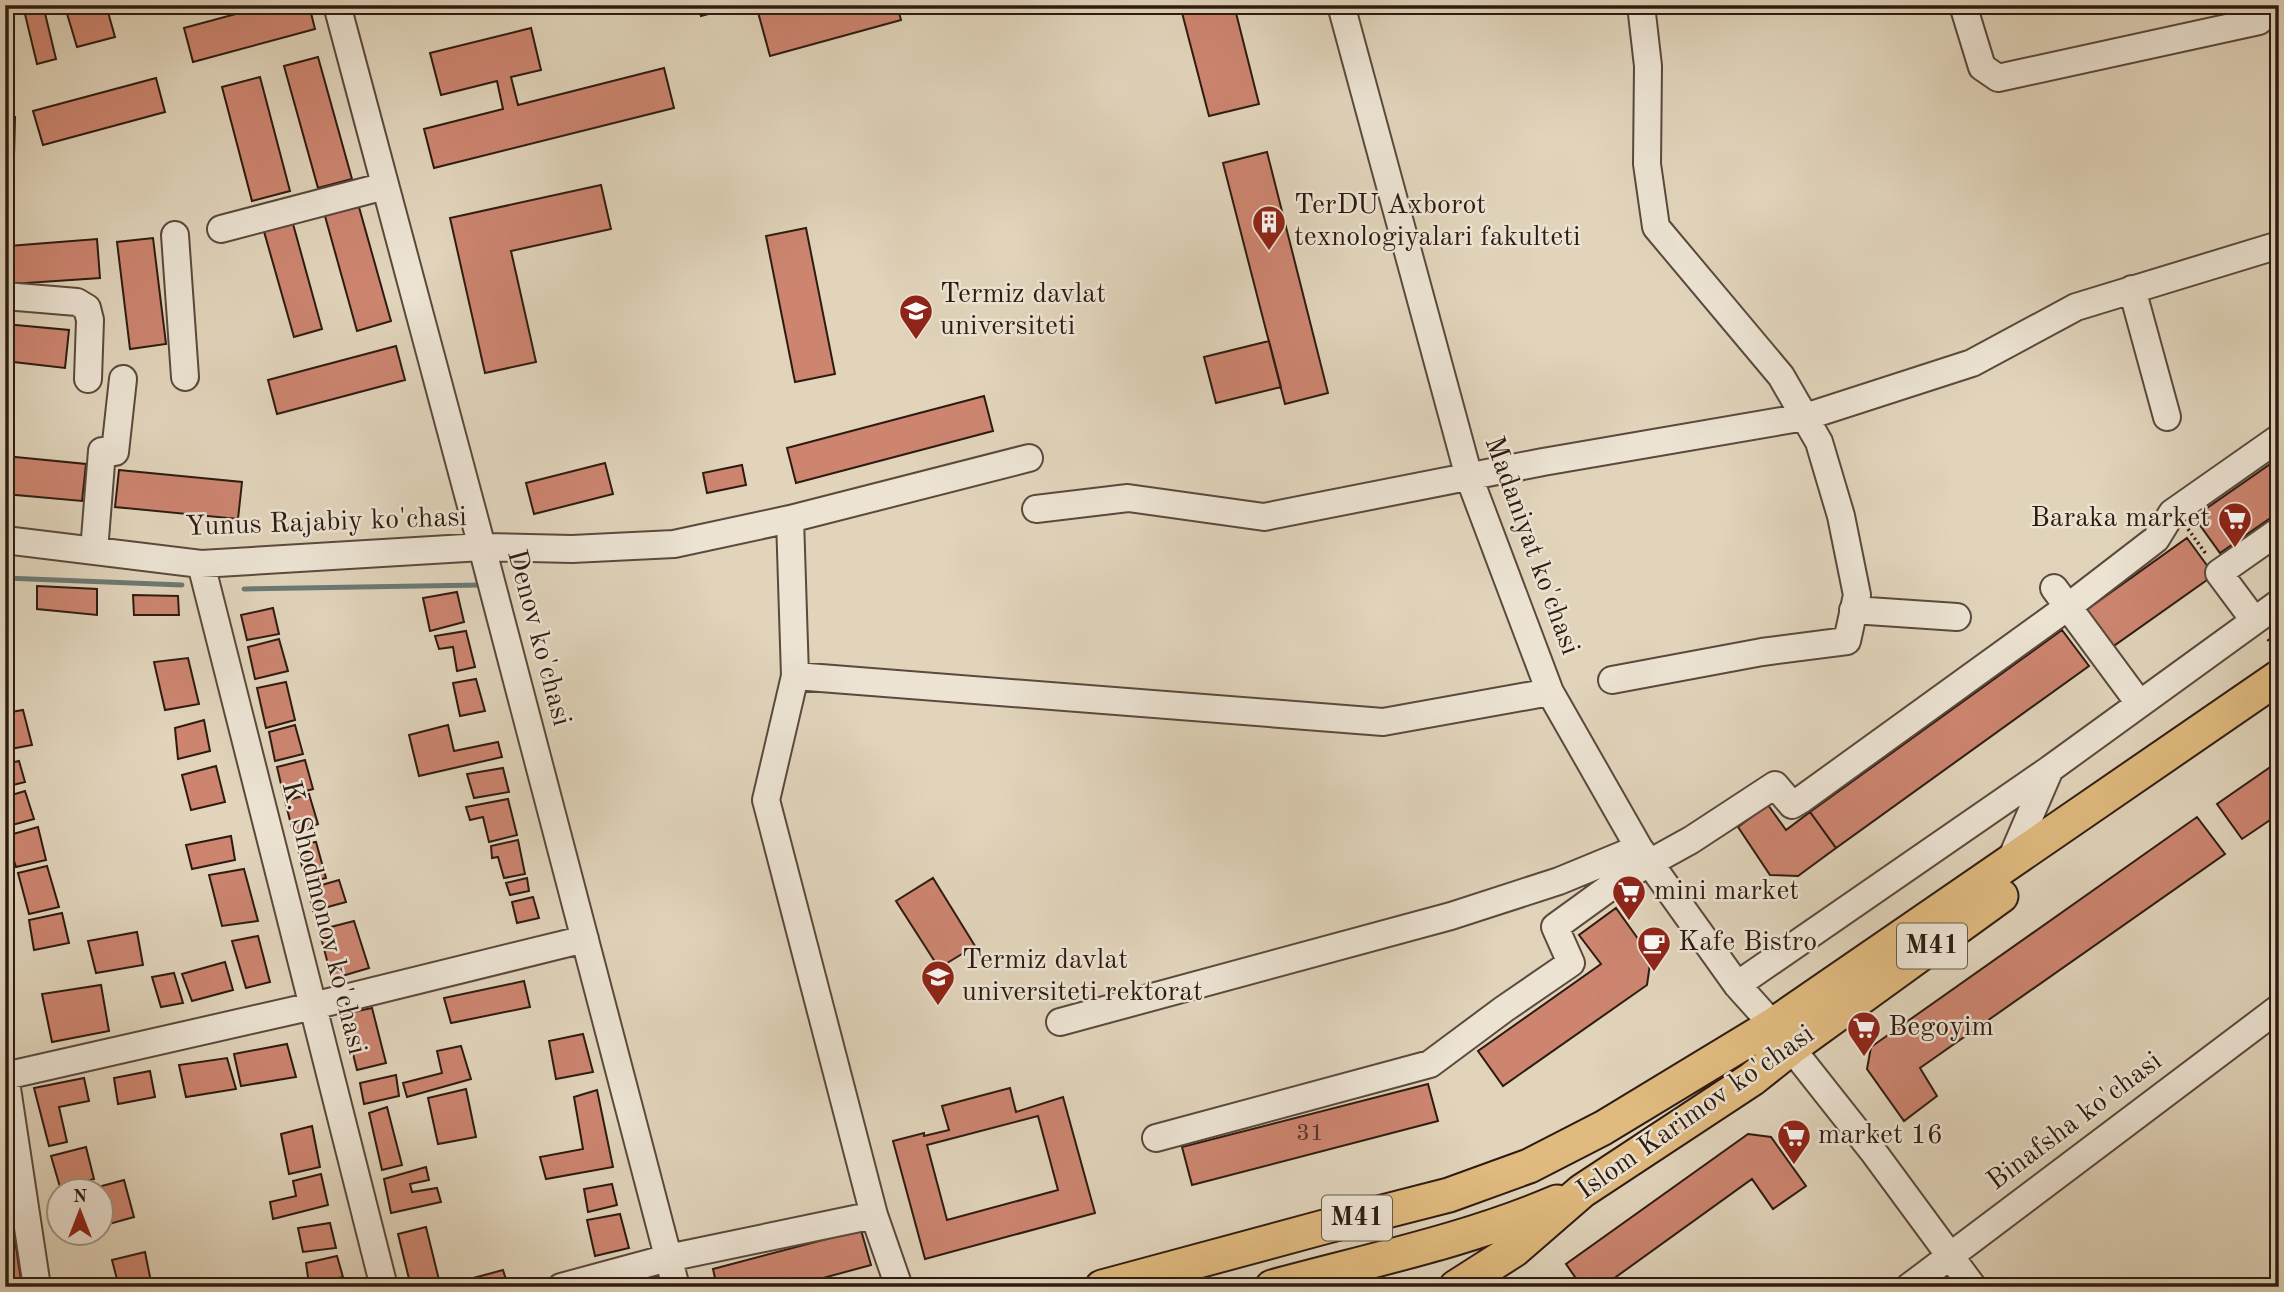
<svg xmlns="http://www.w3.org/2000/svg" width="2284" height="1292" font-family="'Old Standard TT',serif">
	<rect width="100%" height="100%" fill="#e1d4bb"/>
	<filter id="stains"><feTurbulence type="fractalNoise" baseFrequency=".00286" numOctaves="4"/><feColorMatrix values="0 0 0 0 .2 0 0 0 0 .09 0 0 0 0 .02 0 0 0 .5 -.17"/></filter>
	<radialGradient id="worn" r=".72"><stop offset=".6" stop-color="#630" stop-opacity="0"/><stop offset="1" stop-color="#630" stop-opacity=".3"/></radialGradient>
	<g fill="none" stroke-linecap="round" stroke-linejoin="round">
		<!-- stream -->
		<path stroke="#6b7974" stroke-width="5" d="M5,578L182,585
			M244,589L480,585"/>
	</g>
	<!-- building -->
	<path fill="#cd8570" stroke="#2d1b11" stroke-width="2" fill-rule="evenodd" d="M43,5L56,59L37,64L24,10Z
		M71,5H106L115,37L77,47L65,7Z
		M269,5H309L315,29L193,62L184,28Z
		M698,5H742L701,16Z
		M756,5H897L901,20L770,56Z
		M1180,5H1234L1259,104L1209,116Z
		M531,28L541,70L511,77L518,105L664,68L674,108L434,168L424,129L503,109L497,81L441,95L430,53Z
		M318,57L352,179L318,188L284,66Z
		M260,77L290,191L252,201L222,87Z
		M156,78L165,112L43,145L33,111Z
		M5,117H15L14,156L5,155Z
		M1267,152L1328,393L1285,404L1223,163Z
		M601,185L611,229L511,251L536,362L485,373L450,218Z
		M357,200L391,321L357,331L323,209Z
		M290,213L322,329L294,337L261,221Z
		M806,228L835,374L795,382L766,236Z
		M153,238L166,344L130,349L117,242Z
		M97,239L100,278L12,284L9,246Z
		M5,324L69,330L65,368L5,361Z
		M1269,341L1281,387L1216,403L1204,357Z
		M396,346L405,380L277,414L268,380Z
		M984,396L993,431L796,483L787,448Z
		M5,456L86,464L82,501L5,494Z
		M2279,458V512L2220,553L2194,517Z
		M605,463L613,494L534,514L526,483Z
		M742,465L746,485L707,493L703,473Z
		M119,470L242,482L238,519L115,507Z
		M2187,538L2214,575L2108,650L2082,613Z
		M37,586L97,589V615L37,609Z
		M457,592L464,622L430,631L423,598Z
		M133,595L178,596L179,615H134Z
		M273,608L279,634L247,640L241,615Z
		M2062,630L2089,666L1836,848L1810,812Z
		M466,631L475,667L457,671L453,647L439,649L435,636Z
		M279,639L288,671L255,679L248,647Z
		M188,658L199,704L165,710L154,662Z
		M476,679L485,711L460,716L453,683Z
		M286,682L295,720L266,728L257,688Z
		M23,710L32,745L5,750V713Z
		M204,720L210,751L178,759L175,728Z
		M295,725L303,754L275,761L269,732Z
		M448,725L454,751L498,742L502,757L419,776L409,735Z
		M305,760L313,789L284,797L277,767Z
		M19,761L25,782L5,787V764Z
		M2279,761V814L2242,839L2217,804Z
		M216,766L225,802L191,810L182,775Z
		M503,768L509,792L474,798L467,774Z
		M25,791L34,819L5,827V797Z
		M309,794L318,824L293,832L285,801Z
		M508,799L517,835L489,842L483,817L470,820L466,807Z
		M1768,805L1786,830L1810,812L1836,848L1798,876L1770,875L1738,827Z
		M2197,817L2225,854L1920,1068L1937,1096L1904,1121L1867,1069L1871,1047Z
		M38,827L46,860L16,867L6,836Z
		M231,836L235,860L192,869L186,845Z
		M518,840L525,874L504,878L498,857L492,858L491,846Z
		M316,842L326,878L306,883L297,845Z
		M47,866L59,907L29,914L18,873Z
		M244,869L258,921L222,926L209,875Z
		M527,878L529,891L510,895L506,883Z
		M933,878L975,946L939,968L896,901Z
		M339,880L346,902L313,911L308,889Z
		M533,897L539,918L517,923L512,902Z
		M1616,908L1651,957L1647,985L1503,1086L1478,1051L1601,964L1579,935Z
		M62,913L69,943L34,950L29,920Z
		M354,921L369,968L332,979L319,930Z
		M137,932L143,965L96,973L88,941Z
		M258,936L270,982L246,988L232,941Z
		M225,962L233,990L192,1001L182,974Z
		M174,973L183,1003L161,1007L152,977Z
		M524,981L530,1007L451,1023L444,998Z
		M101,985L109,1031L52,1042L42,994Z
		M372,1008L386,1063L357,1070L343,1014Z
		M583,1034L593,1072L556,1079L549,1041Z
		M287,1044L296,1077L241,1086L234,1054Z
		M461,1046L471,1079L407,1097L403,1083L442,1073L437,1051Z
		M227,1058L236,1089L186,1097L179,1065Z
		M150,1071L155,1097L118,1104L114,1078Z
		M396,1075L399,1096L364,1104L360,1083Z
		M84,1078L89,1101L59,1107L67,1142L49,1146L34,1088Z
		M1428,1084L1438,1121L1192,1185L1182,1147Z
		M1010,1088L1016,1112L1063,1097L1095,1213L925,1259L893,1141L924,1133V1136L949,1130L942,1106ZM1038,1116L1058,1190L947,1220L927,1145Z
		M466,1089L476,1137L438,1144L428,1098Z
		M597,1090L613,1167L546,1179L540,1157L583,1149L574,1097Z
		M387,1107L402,1165L382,1170L369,1113Z
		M312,1126L320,1167L289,1174L281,1134Z
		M1748,1134L1771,1137L1806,1186L1773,1209L1752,1179L1602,1287H1582L1566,1264Z
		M86,1147L94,1179L60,1187L51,1156Z
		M426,1167L429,1180L410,1184L412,1192L437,1188L441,1202L391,1213L384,1179Z
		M5,1172L22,1287H5Z
		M321,1174L328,1205L273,1219L270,1202L296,1196L293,1181Z
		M124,1180L134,1217L102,1226V1190H87Z
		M612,1184L617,1205L588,1212L584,1189Z
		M620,1214L629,1248L595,1256L587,1220Z
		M330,1223L336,1248L303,1252L298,1228Z
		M426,1227L439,1280L411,1287L398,1234Z
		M861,1230L871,1265L790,1287H717L713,1269Z
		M145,1252L152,1287H119L112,1260Z
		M337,1256L343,1277L309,1284L306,1263Z
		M503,1270L508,1286L452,1287L451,1284Z"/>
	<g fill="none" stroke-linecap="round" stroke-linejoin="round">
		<!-- minor casing -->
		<g stroke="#5a493c" stroke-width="30">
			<path id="minor" d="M337,5L482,547L676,1287
				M1341,5L1469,477L1550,692L1639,848L1737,985L1773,1025L1875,1154L1973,1287
				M1963,5L1982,67L1998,78L2259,21L2268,5
				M221,229L385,186
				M175,235L185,377
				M2132,289L2167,417
				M5,296L77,302L87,308L90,320L88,379
				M115,452L123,379
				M1036,509L1128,498L1264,517L1543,462L1805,417L1972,363L2076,307L2279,245
				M790,519L795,676L766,800L874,1215L899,1287
				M5,540L201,564L482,547L572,549L674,544L790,519L1029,458
				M94,551L102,451
				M201,564L384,1287
				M2054,588L2139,703
				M1853,610L1957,617
				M2254,620L2219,573L2279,531
				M795,676L1383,722L1550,692
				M1612,680L1762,652L1847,641L1857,595L1841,516L1819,442L1781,376L1656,227L1647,164L1648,66L1641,5
				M2009,864L2050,769
				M1737,985L2050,769L2279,603
				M1060,1022L1451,916L1559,881L1639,848
				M5,1075L37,1287
				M5,1076L313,1006L585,939
				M1156,1138L1430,1064L1504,1009L1571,963L1555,927L1624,877L1691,840L1775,785L1792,805L1802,799L2069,606L2156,539L2172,513L2279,438
				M561,1287L668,1258L874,1215
				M1909,1287L2279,1008"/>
		</g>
		<!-- major casing -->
		<g stroke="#2d1b11" stroke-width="37">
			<path id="major" d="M1102,1287L1324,1227L1449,1195L1529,1166L1603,1128L1773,1025L2279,677
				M1272,1287C1367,1261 1466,1241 1557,1202
				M1456,1287L1514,1250L1582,1191L1752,1079L1791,1048L2001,896"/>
		</g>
		<!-- path -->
		<path stroke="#2d1b11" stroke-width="3.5" stroke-dasharray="2 3.5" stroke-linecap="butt" d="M2188,529L2206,554
			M2268,639L2277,653"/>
		<!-- minor -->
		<use href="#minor" stroke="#ece3d3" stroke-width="26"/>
		<!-- major -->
		<use href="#major" stroke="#e0ba7e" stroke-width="33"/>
	</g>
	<!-- icons -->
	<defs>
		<g id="building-pin" transform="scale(1.75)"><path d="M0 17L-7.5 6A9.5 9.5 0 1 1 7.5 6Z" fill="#8f2418" stroke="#ece3d3"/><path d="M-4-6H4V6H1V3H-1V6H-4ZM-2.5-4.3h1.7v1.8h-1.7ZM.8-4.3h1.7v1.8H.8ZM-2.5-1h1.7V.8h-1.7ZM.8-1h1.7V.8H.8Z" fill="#fff"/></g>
		<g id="university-pin" transform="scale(1.75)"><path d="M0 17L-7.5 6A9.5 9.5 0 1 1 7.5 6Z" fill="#8f2418" stroke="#ece3d3"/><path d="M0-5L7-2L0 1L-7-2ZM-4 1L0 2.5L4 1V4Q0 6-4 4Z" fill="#fff"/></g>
		<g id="supermarket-pin" transform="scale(1.75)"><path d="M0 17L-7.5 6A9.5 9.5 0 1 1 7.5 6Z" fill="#8f2418" stroke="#ece3d3"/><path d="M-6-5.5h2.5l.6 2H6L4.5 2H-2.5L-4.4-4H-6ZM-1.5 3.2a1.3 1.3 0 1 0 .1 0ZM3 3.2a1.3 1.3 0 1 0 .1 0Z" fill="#fff"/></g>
		<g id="cafe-pin" transform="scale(1.75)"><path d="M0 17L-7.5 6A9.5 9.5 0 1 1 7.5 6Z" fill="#8f2418" stroke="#ece3d3"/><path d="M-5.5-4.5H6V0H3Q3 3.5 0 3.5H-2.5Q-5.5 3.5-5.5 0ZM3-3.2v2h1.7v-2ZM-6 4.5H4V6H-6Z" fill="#fff"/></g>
	</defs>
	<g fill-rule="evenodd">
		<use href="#building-pin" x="1269" y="222"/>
		<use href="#university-pin" x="916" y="311"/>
		<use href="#supermarket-pin" x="2235" y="519"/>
		<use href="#supermarket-pin" x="1629" y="892"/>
		<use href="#cafe-pin" x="1654" y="943"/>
		<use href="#university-pin" x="938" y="977"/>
		<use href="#supermarket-pin" x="1864" y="1028"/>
		<use href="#supermarket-pin" x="1794" y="1136"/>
	</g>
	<g text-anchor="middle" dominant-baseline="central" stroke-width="5" stroke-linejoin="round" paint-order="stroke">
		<!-- number labels -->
		<g font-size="24" fill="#553629">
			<text x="1310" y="1134">31</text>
		</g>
		<!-- shield labels -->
		<g fill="#ece3d3" stroke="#66574b" stroke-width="2">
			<rect x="1897" y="923.5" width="70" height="45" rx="5"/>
			<rect x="1322" y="1195.5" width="70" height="45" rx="5"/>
		</g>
		<g font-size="26" font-weight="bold" fill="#2d1b11">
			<text x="1932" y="946">M41</text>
			<text x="1357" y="1218">M41</text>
		</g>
		<!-- poi labels -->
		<g font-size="28" fill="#2d1b11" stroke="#ece3d3" text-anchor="start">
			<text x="1294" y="206">TerDU Axborot<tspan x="1294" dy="32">texnologiyalari fakulteti</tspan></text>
			<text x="940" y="295">Termiz davlat<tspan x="940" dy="32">universiteti</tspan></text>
			<text x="2210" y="519" text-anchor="end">Baraka market</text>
			<text x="1654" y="892">mini market</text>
			<text x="1678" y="943">Kafe Bistro</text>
			<text x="962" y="961">Termiz davlat<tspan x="962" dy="32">universiteti rektorat</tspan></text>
			<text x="1888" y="1028">Begoyim</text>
			<text x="1818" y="1136">market 16</text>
		</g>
		<!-- street labels -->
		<g font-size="28" fill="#2d1b11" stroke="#ece3d3">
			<text transform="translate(326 523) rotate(-2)">Yunus Rajabiy ko'chasi</text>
			<text transform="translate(1531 546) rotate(70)">Madaniyat ko'chasi</text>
			<text transform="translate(538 638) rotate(75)">Denov ko'chasi</text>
			<text transform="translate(323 918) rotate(76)">K. Shodmonov ko'chasi</text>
			<text transform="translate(1696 1113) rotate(-35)">Islom Karimov ko'chasi</text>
			<text transform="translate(2075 1122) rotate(-37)">Binafsha ko'chasi</text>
		</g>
	</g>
	<!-- margin -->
	<rect width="2284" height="1292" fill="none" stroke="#e1d4bb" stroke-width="28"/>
	<rect x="7" y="7" width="2270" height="1278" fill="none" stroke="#2d1b11" stroke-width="3.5"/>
	<rect x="14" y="14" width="2256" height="1264" fill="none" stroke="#2d1b11" stroke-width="2"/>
	<!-- north arrow -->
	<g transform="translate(80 1212)"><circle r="33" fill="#ece3d3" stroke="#a09385" stroke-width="2"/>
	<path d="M0-5L12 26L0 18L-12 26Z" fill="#8f2418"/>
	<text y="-10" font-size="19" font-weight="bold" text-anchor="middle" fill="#2d1b11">N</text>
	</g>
	<rect width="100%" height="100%" filter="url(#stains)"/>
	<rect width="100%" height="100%" fill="url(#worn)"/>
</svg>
